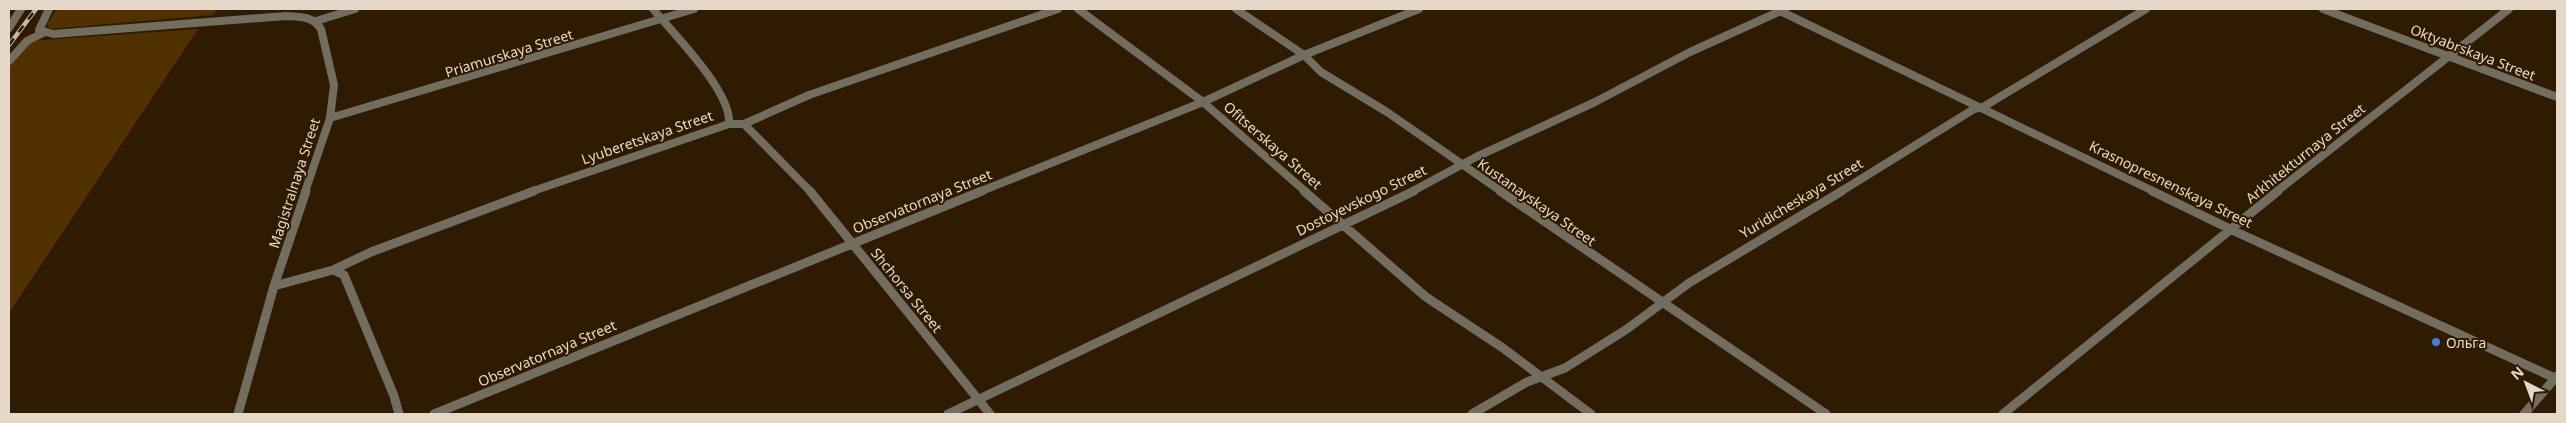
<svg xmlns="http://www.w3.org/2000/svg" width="2566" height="423" font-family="'Noto Sans',sans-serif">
	<rect width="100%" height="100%" fill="#2f1b02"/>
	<!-- green -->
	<path fill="#523100" d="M57,9H218L213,15L50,29L47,24Z
		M198,29L35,274L9,313V63L30,41Z"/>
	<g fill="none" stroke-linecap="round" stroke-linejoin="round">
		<!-- minor-far1 -->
		<path stroke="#716d5f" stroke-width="8" d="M49,9L39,30L53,34L286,16C301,17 313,16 321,29L334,85L330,118L305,192
			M653,9C674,34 732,92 729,124H744L811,192
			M1078,9L1203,102L1306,192
			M1236,9L1304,55L1321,72L1387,112L1502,192
			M1776,9L2155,192
			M2323,9L2557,97
			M316,21L355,9
			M9,28L21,9
			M9,61L27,41L43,33
			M330,118L694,9
			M530,192L729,124H744L809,95L1058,9
			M979,192L1203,102L1304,55L1419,9
			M1411,192L1476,157L1595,102L1690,52L1785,9
			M1840,192L1974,109L1983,107L2146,9
			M2276,192L2509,9"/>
		<!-- minor -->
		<path stroke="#716d5f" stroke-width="9" d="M810,191L990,414
			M1304,191L1426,297L1503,348L1591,414
			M1500,191L1826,414
			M2152,191L2232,230L2557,379
			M333,270L344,275L394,396L399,414
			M274,286L333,270L371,252L534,191
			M238,414L274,286L306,191
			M434,414L982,191
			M948,414L1414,191
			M1472,414L1527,382L1565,368L1627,329L1689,283L1842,191
			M2003,414L2278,191
			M2524,414L2557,376"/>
		<!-- rail casing -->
		<g stroke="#c7b8a7" stroke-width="4.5">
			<path id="rail" d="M9,45L36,9"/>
		</g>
		<!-- rail -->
		<use href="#rail" stroke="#2f1b02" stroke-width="2.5" stroke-dasharray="8" stroke-linecap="butt"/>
	</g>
	<!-- markers -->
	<circle fill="#3f7fe0" stroke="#2f1b02" stroke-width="2" cx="2436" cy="342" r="5"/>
	<g text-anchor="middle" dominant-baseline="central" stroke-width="4" stroke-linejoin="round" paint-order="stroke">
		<!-- street labels -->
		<g font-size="14" fill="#e6d8c9" stroke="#2f1b02">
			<text transform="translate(2473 52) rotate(21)">Oktyabrskaya Street</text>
			<text transform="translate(509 53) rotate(-17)">Priamurskaya Street</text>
			<text transform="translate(647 137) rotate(-19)">Lyuberetskaya Street</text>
			<text transform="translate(1273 145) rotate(41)">Ofitserskaya Street</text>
			<text transform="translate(2305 153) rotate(-39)">Arkhitekturnaya Street</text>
			<text transform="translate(294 183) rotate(-72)">Magistralnaya Street</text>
			<text transform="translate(2171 184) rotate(26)">Krasnopresnenskaya Street</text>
			<text transform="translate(1801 198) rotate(-31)">Yuridicheskaya Street</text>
			<text transform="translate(1361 200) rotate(-26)">Dostoyevskogo Street</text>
			<text transform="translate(922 201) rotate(-22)">Observatornaya Street</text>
			<text transform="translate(1537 202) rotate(35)">Kustanayskaya Street</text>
			<text transform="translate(907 290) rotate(51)">Shchorsa Street</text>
			<text transform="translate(547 353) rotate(-23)">Observatornaya Street</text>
		</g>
		<!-- poi labels -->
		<g font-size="14" fill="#e6d8c9" stroke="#2f1b02" text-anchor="start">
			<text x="2446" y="342">Ольга</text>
		</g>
	</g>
	<!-- border -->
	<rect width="2566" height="423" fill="none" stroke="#e6d8c9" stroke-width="20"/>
	<!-- north arrow -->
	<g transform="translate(2526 383) rotate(318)" stroke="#2f1b02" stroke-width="4" paint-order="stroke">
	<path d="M0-4L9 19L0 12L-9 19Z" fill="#e6d8c9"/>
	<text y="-8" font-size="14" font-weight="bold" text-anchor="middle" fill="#e6d8c9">N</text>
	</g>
</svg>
